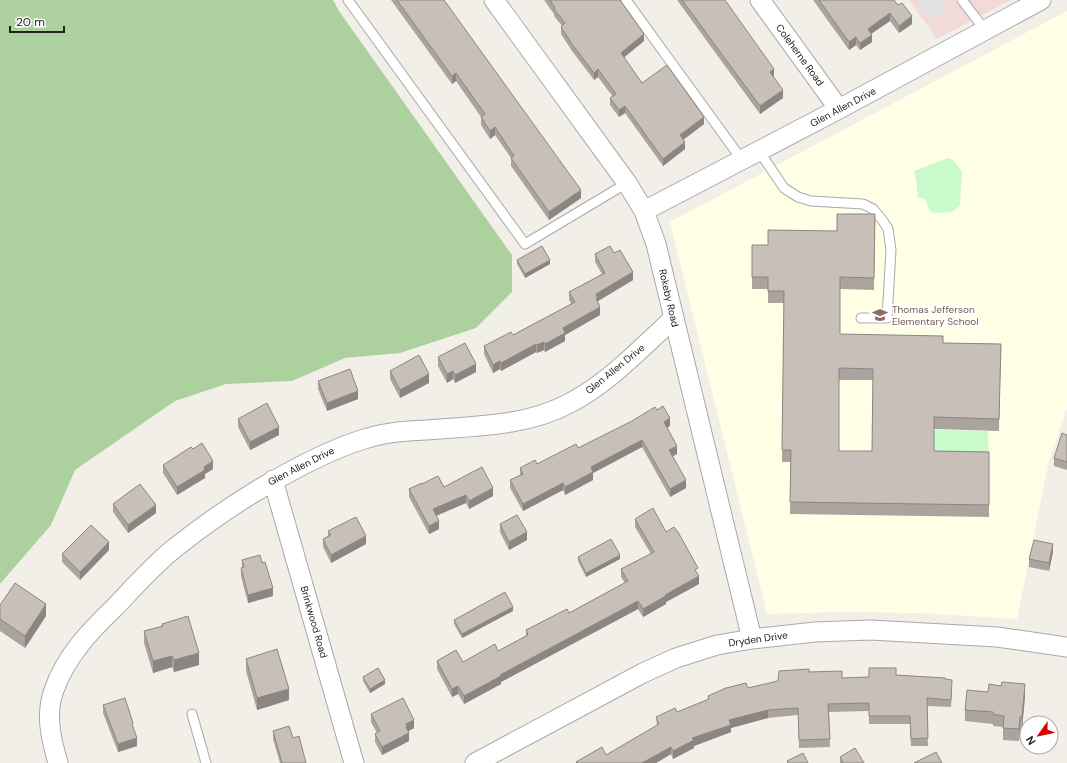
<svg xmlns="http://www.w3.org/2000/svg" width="1067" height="763" font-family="'DM Sans',sans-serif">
	<rect width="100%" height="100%" fill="#f2efe9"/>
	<!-- commercial -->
	<path fill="#f2dad9" d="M909,0H1011L937,39Z"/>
	<!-- education -->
	<path fill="#ffffe5" d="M1067,11V408L1049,461L1017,619L919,613L843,612L767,614L670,222Z"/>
	<!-- forest -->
	<path fill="#add19e" d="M0,0H333L339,11L512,255V292L476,328L400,353L345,358L292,381L226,384L175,401L75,470L51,525L0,584Z"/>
	<!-- park -->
	<path fill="#c8facc" d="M948,158L954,161L962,172L960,205L952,212L933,213C927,210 928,202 924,198H918L916,180L914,171Z
		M934,430L988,431L989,464L934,463Z"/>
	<!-- parking -->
	<path fill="#e2e2e2" d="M916,0H942L948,8L931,21Z"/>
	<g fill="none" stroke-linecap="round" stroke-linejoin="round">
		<!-- lane casing -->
		<g stroke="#a9a9a9" stroke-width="11">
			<path id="lane" d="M348,0L525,244L627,183
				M626,0L742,160
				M962,0L985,30
				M759,151L784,188L798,197L811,201L863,204L873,209L883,221L888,229L891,250L887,318H861
				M192,714L206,763"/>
		</g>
		<!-- street casing -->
		<g stroke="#a9a9a9" stroke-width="21">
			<path id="street" d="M494,0L627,183L644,211L656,244L752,639
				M760,0L839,109
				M644,211L839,109L1041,0
				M273,480L354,763
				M58,763C51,739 45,714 54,690C66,656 90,631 115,607C133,588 151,568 171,551C211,519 254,490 299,467C322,455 343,445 368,438C387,432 406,431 426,430C473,426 524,427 568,404C608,384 641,348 674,318
				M475,763L643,673L676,658L717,645L752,639L815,632L871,630L997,637L1067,647"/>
		</g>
		<!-- lane -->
		<use href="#lane" stroke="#fff" stroke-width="9"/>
		<!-- street -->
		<use href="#street" stroke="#fff" stroke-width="19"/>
	</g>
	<!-- wall -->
	<path fill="#aba49e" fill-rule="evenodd" d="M391,0H444L581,198L549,220L511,166V158L495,135L490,139L481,125V117L456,81L452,84Z
		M544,0H620L644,41L624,57L642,83L704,124L683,140L685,149L663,166L625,113L619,117L610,105V98L613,97L598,77L594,80L572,51L561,34V27L562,26L554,16V14Z
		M677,0H725L774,77H773L783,98L760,114Z
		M813,0H894L912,24L899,33L890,21L871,34L872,42L860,50L856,45L849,50Z
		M875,214L874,290L840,289V334L943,343L1001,344L999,431L934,429V451L989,452V517L790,514L791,462H782L784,303H768V289H752V245H768L837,231ZM839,380H873L872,451H839Z
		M614,253L633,280L598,301L600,315L565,335V341L545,352L544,350L537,353L536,352L501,371L500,369L493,373L484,354V346L513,335L571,304L569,300V292L602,274L595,262V254Z
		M517,260L550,264L525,278L517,264Z
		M438,357L476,372L455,383L453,379L447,383L438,366Z
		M390,371L429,383L400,398L390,379Z
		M318,381L358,399L327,411L318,389Z
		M238,419L279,435L250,450L238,427Z
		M670,426L667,428L677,454L673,456L686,488L670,497L642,447L593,473V480L565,495L563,490L523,511L510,488V480L520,475V468L537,464L578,448Z
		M1067,435V470L1054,466V458Z
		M193,449L213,469L205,474V478L177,495L163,473V465Z
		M422,484L444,487L493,496L469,509L466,503L436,516L439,529L429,534L409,497V489Z
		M113,504L156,513L128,533L113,512Z
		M635,519L666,532L698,574L699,584L666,602V604L643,617L638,609L501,682V684L464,704L458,694L452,697L437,669V661L463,662L498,651L526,636V630L569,613L625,583L621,577V569L651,554L635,527Z
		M500,524L527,540L509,550L500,532Z
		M328,531L366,544L331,563L323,547V539L328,536Z
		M109,550L80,580L62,562V554Z
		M1053,552L1049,571L1029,567V559Z
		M578,557L620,559L586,577L578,561Z
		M242,560L262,563L273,596L248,603L241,576V568H242Z
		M0,605L46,616L25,648L0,631Z
		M513,611L462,638L454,624V620Z
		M162,624L199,665L174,672L172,667L153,673L144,643V631L162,627Z
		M246,659L289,700L257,710L246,671Z
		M809,672L842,678L869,677L896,675L945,679L952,688L951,707L927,706L928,746H911L910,724H869V711L829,712L830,747L799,748L798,715L768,718L731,728V732L694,746V748L673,759L671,754L656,763H576V762L606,755L657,726L656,717L677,712L708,700V696L748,688L778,681Z
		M363,677L385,684L370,693L363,681Z
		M1025,696L1022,729H1020L1019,741L1003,740V727L993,726V724L965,721V710Z
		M103,705L133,729L137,746L118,752L103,713Z
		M371,714L414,728L408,731L409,741L382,755L375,742V734L377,733L371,722Z
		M273,731L293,738L306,763H280L273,739Z
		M840,757L864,763H840Z"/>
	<!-- shaded-wall -->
	<path fill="#8b8681" d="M890,13V21L868,36V29Z
		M912,16V24L899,33V26Z
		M644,34V41L621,60V53Z
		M872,35V42L860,50V43Z
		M856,37V45L849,50V42Z
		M598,69V77L594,80V73Z
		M774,69V77L770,80V72Z
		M456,73V81L452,84V76Z
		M783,90V98L760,114V106Z
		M625,106V113L619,117V110Z
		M704,117V124L680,142V135Z
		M495,127V135L490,139V131Z
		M685,142V149L663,166V159Z
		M581,190V198L549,220V212Z
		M550,260V264L525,278V274Z
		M633,272V280L598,301V306L596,294Z
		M600,307V315L565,335V341L545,352V344L563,328Z
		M544,342V350L537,353V345Z
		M536,344V352L501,371V363Z
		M500,361V369L493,373V365Z
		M476,364V372L455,383V375Z
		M453,371V379L447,383V374Z
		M429,374V383L400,398V390Z
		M358,391V399L327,411V403Z
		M670,418V426L664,430V422Z
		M279,427V435L250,450V442Z
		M642,440V447L593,473V480L565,495V487L591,467Z
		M677,446V454L669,458V450Z
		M213,461V469L205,474V478L177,495V487L204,467Z
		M686,480V488L670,497V489Z
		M563,483V490L523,511V504Z
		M493,488V496L469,509V501Z
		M466,495V503L433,517V509Z
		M156,505V513L128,533V525Z
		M439,521V529L429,534V526Z
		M527,532V540L509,550V542Z
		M366,536V544L331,563V555Z
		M109,542V550L80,580V572Z
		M1053,544V552L1049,571V563Z
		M620,555V559L586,577V573Z
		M699,576V584L666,602V604L643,617V609L665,595Z
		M273,588V596L248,603V595Z
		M638,601V609L501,682V684L464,704V696L500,675Z
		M46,604V616L25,648V636Z
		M513,607V611L462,638V634Z
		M199,653V665L174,672V660Z
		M172,656V667L153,673V661Z
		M385,680V684L370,693V689Z
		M1025,684V696L1022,729V717Z
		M458,686V694L452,697V689Z
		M289,689V700L257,710V698Z
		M768,710V718L731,728V732L694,746V748L673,759V751L692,738L729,720Z
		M1020,717V729L1019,741V729Z
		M414,720V728L407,732L409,733V741L382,755V747L406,724Z
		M137,738V746L118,752V744Z
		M671,747V754L656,763H642Z"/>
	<!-- building -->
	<path fill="#c7bfb8" stroke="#8b8681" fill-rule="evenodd" d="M397,0H444L581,190L549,212L511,158L514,156L495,127L490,131L481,117L485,114L475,100L456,73L452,76Z
		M550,0H620L644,34L621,53L642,83L667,65L704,117L680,135L685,142L663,159L625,106L619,110L610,98L616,94L598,69L594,73L572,44L561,27L565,23L554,9L555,8Z
		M682,0H725L774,69L770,72L783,90L760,106Z
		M819,0H894L898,5L902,3L912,16L899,26L890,13L868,29L872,35L860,43L856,37L849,42Z
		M837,214H875L874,278L840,277V334L943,336V343L1001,344L999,419L934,417V451L989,452V505L790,502L791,450H782L784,291H768V277H752V245H768V230L837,231ZM839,368L873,369L872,451H839Z
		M542,246L550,260L525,274L517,260Z
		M610,246L614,253L620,250L633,272L596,294L598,298H596L600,307L563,328L565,333L545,344L544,342L537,345L536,344L501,363L500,361L493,365L484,346L511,332L513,335L575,302L569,292L605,273L595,254Z
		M465,343L476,364L455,375L453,371L447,374L438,357Z
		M419,355L429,374L400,390L390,371Z
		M350,369L358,391L327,403L318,381Z
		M267,403L279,427L250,442L238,419Z
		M663,406L670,418L664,422L677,446L669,450L686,480L670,489L642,440L591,467L593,472L565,487L563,483L523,504L510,480L523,474L520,468L535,460L537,464L576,444L578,448L632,421L655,407L657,410Z
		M1062,433L1067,435V462L1054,458Z
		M202,443L213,461L204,467L205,470L177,487L163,465L191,447L193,449Z
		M482,467L493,488L469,501L466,495L433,509L439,521L429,526L409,489L422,483V484L438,476L444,487Z
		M140,484L156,505L128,525L113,504Z
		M653,508L666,532L674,527L678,532L698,568L695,570L699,576L665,595L666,596L643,609L638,601L500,675L501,676L464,696L458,686L452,689L437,661L456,650L463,662L495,644L498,651L528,635L526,630L567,609L569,613L628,581L621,569L654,552L635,519Z
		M517,515L527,532L509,542L500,524Z
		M356,517L366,536L331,555L323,539L331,535L328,531Z
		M91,525L109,542L80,572L62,554Z
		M611,539L620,555L586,573L578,557Z
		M1034,540L1053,544L1049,563L1029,559Z
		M260,555L262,563L265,562L273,588L248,595L241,568L244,567L242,560Z
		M15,583L46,604L25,636L0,619V605Z
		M505,592L513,607L462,634L454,620Z
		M188,616L199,653L174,660L172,656L153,661L144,631L163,626L162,624Z
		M277,649L289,689L257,698L246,659Z
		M378,668L385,680L370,689L363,677Z
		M869,668H896V675L945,678V679L952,680L951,700L927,698L928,738L911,739L910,716H869V703L828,704L830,739L799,740L798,708L768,710L729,720L731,725L692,738L694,740L673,751L671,747L642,763H577L576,762L602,747L606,755L659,724L656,717L675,708L677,712L709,699L708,696L726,688L746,683L748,688L778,681L779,671L809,669V672L842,671V678L869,677Z
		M1002,682L1025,684L1022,717H1020L1019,729L1003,728L1004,716L993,714V712L965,710L967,690L988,692L989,684L1001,686Z
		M125,698L133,723L132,724L137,738L118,744L103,705Z
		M403,698L414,720L406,724L407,726L406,727L409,733L382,747L375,734L380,731L371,714Z
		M289,726L293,738L299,736L306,763H282L273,731Z
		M855,748L864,763H843L840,757Z
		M936,752L942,763H914Z
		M803,753L808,763H788L787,761Z"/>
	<!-- icons -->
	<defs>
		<g id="school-bare" transform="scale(1.2)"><path d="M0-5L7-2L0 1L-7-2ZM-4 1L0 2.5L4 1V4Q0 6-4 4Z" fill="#8d6e63" stroke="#fff" stroke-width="2.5" paint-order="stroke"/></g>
	</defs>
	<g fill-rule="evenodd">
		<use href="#school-bare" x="880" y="315"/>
	</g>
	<g text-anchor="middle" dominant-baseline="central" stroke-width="4" stroke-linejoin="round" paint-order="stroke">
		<!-- street labels -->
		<g font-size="10" fill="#222" stroke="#fff">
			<text transform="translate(800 55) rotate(54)">Coleherne Road</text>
			<text transform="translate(843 107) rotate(-28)">Glen Allen Drive</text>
			<text transform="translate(669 298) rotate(77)">Rokeby Road</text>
			<text transform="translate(615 369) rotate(-39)">Glen Allen Drive</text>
			<text transform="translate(301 466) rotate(-27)">Glen Allen Drive</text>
			<text transform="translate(314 622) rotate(74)">Brinkwood Road</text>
			<text transform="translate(758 639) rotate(-8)">Dryden Drive</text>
		</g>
		<!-- education labels -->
		<g font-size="10" fill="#785e54" stroke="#fff" text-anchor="start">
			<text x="892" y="309">Thomas Jefferson<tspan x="892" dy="12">Elementary School</tspan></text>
		</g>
	</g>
	<!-- north arrow -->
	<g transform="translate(1039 735) rotate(237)"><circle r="19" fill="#ffffff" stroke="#a7a7a7"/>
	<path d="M0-3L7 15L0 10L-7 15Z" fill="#d40000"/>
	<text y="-6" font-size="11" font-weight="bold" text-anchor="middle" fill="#222222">N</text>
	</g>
	<!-- scale -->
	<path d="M10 26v6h54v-6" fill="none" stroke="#222222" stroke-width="2"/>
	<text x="16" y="26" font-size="12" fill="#222222" stroke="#ffffff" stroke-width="3" paint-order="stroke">20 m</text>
</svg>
